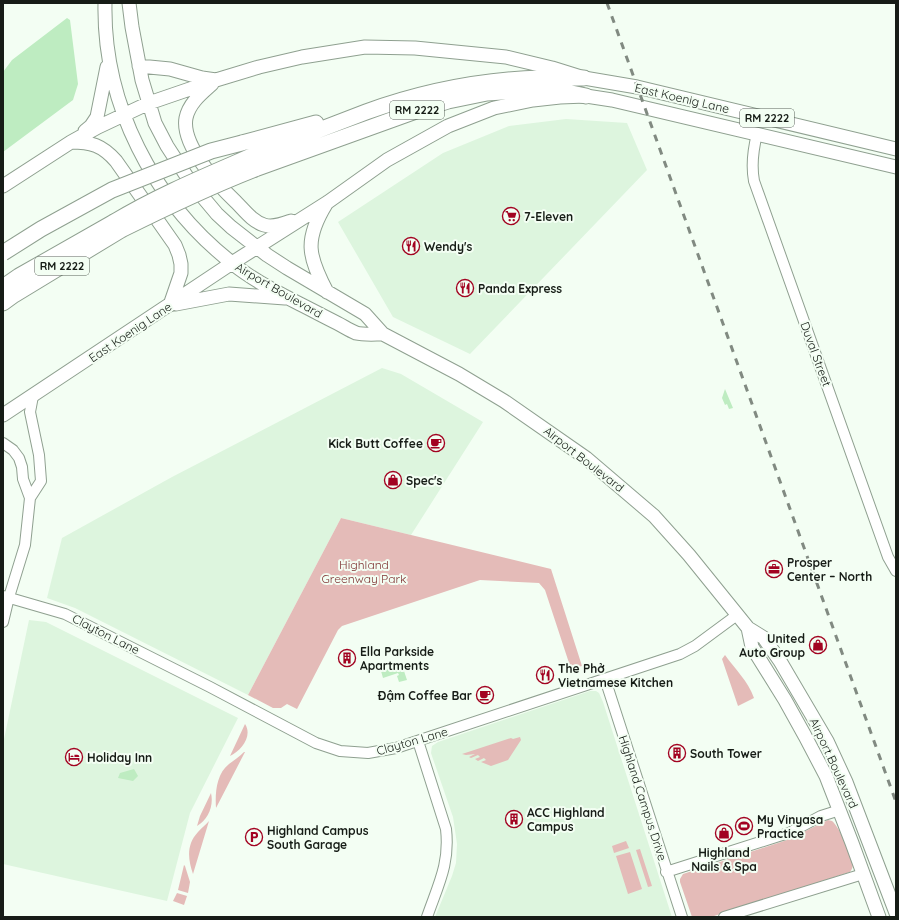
<svg xmlns="http://www.w3.org/2000/svg" width="899" height="920" font-family="Quicksand,sans-serif">
	<rect width="100%" height="100%" fill="#f3fef3"/>
	<!-- built -->
	<path fill="#ddf5de" d="M566,119L627,123L647,170L470,354L393,317L338,222L443,153L509,126Z
		M382,368L401,374L483,422L411,535L341,518L248,695L75,608L47,598L62,538L172,477Z
		M29,620L46,622L238,718L190,813L167,901L3,864V744Z
		M590,691H596L599,693L603,702L672,917H435L452,876L456,863L457,844L453,817L432,756L431,753L432,746L438,742Z"/>
	<!-- green -->
	<path fill="#e4bbb8" d="M341,518L551,569L582,666L571,669L545,590L539,583L480,580L342,626L338,630L297,709L287,704L281,708H273L248,695Z
		M725,655C735,669 748,681 754,698L738,706L722,659Z
		M245,724C253,736 241,751 230,756Z
		M520,737L521,740L508,760L491,766L481,762L486,760L484,758L478,761L475,759L480,757L478,755L471,758L469,757L475,754L466,755L462,754L511,738L513,739Z
		M244,752H245L216,808C215,794 216,774 229,764C234,760 239,757 244,752Z
		M211,793C214,806 208,820 197,826L200,816Z
		M828,820L832,821C838,825 853,856 853,863C853,867 852,869 850,872L711,917H692L680,882V879L683,874L787,840Z
		M209,821L193,874C188,859 186,845 198,832C201,828 206,825 209,821Z
		M626,841L629,848L614,853L612,846Z
		M640,849L652,886L648,887L636,850Z
		M630,852L642,889L628,894L616,856Z
		M184,865L185,866L190,882L188,893L178,890Z
		M177,893L187,896L184,905L173,901Z"/>
	<!-- water -->
	<path fill="#beecc1" d="M67,18L70,20L78,84L73,100L3,152V72L12,60Z
		M725,389L733,408L729,409L727,404L725,405L722,398Z
		M402,665L407,680L399,682L397,676L399,675L398,673L383,678L381,671Z
		M134,769L138,776L133,781L118,778L120,773Z"/>
	<g fill="none" stroke-linecap="round" stroke-linejoin="round">
		<!-- minor casing -->
		<g stroke="#8fa090" stroke-width="12">
			<path id="minor" d="M757,134C753,150 751,165 754,181L888,557L896,571
				M3,443L13,450L19,458L22,467L23,479L30,498
				M3,596L65,614L210,687L316,743L340,751L368,753L396,748L680,654L695,646L737,615
				M3,622L9,597L25,545L30,498L41,481L39,455L30,412L33,396
				M605,679L682,917
				M418,741L446,829C450,864 438,885 427,917
				M666,872L779,836L789,833L821,816L840,810
				M724,917L863,874"/>
		</g>
		<!-- major casing -->
		<g stroke="#8fa090" stroke-width="15">
			<path id="major" d="M105,3C103,104 153,201 232,263C251,279 274,291 296,302C310,309 323,316 337,323C343,326 349,330 356,333C364,335 375,334 383,334
				M129,3L132,27L142,80L155,123L167,146L191,183L217,214L231,227L267,255L287,268L365,314L383,334L459,374L504,401L586,458L654,516L689,555L748,628L764,638L780,661L827,741L846,782L896,913
				M139,66L170,69L202,78L216,80
				M212,84C202,93 189,103 186,118C181,145 218,185 236,202C245,211 252,221 264,225C273,228 283,224 291,221
				M85,131L91,126L97,117L107,67
				M71,142C91,142 102,145 116,161L175,245L179,255L181,264V273L170,305
				M3,186L71,142L98,127L149,103L216,80L259,67L302,57L365,47L415,48L506,57L552,68L584,78L637,87L896,149
				M326,204C304,240 308,256 327,292
				M176,304L229,294L285,298
				M3,415L232,263L328,202L387,160L448,126L494,108L533,100L560,97L586,96L612,100L896,167
				M748,628L752,647L785,700L805,736L826,776L852,843L879,917"/>
		</g>
		<!-- highway casing -->
		<g stroke="#8fa090" stroke-width="17">
			<path id="highway" d="M242,143L316,123
				M249,157L366,112C421,92 482,80 541,78C555,77 569,78 584,78
				M255,169L416,111L448,101L487,93L552,89L586,96
				M3,287L19,276L114,222
				M3,303L14,295L121,230"/>
		</g>
		<!-- minor -->
		<use href="#minor" stroke="#fff" stroke-width="10"/>
		<!-- major -->
		<use href="#major" stroke="#fff" stroke-width="13"/>
		<!-- highway -->
		<use href="#highway" stroke="#fff" stroke-width="15"/>
		<!-- rail -->
		<path stroke="#818a81" stroke-width="3" stroke-dasharray="7 7" stroke-linecap="butt" d="M607,3L896,802"/>
		<!-- highway-bridge casing -->
		<g stroke="#8fa090" stroke-width="17" stroke-linecap="butt">
			<path id="highway-bridge" d="M114,222C157,196 203,177 249,157
				M121,230C165,208 209,187 255,169
				M3,253L41,229L112,190L211,151L242,143"/>
		</g>
		<!-- highway-bridge -->
		<use href="#highway-bridge" stroke="#fff" stroke-width="15"/>
	</g>
	<!-- icons -->
	<defs>
		<g id="supermarket-ring" transform="scale(0.9)"><circle r="9.5" fill="#f3fef3" stroke="#a20321" stroke-width="1.5"/><path d="M-6-5.5h2.5l.6 2H6L4.5 2H-2.5L-4.4-4H-6ZM-1.5 3.2a1.3 1.3 0 1 0 .1 0ZM3 3.2a1.3 1.3 0 1 0 .1 0Z" fill="#a20321"/></g>
		<g id="restaurant-ring" transform="scale(0.9)"><circle r="9.5" fill="#f3fef3" stroke="#a20321" stroke-width="1.5"/><path d="M-5-6h1v4h1v-4h1v4h1v-4h1v5L-1.5 .5V6h-2V.5L-5-1ZM5-6V6H3V1.5H1.5Q1.5-4 5-6Z" fill="#a20321"/></g>
		<g id="cafe-ring" transform="scale(0.9)"><circle r="9.5" fill="#f3fef3" stroke="#a20321" stroke-width="1.5"/><path d="M-5.5-4.5H6V0H3Q3 3.5 0 3.5H-2.5Q-5.5 3.5-5.5 0ZM3-3.2v2h1.7v-2ZM-6 4.5H4V6H-6Z" fill="#a20321"/></g>
		<g id="shop-ring" transform="scale(0.9)"><circle r="9.5" fill="#f3fef3" stroke="#a20321" stroke-width="1.5"/><path d="M-5-2.5h2.3a2.7 3.5 0 0 1 5.4 0H5L5.5 6h-11ZM-1.5-2.5h3a1.5 2.3 0 0 0-3 0Z" fill="#a20321"/></g>
		<g id="office-ring" transform="scale(0.9)"><circle r="9.5" fill="#f3fef3" stroke="#a20321" stroke-width="1.5"/><path d="M-6-3h4V-5.5h4V-3h4V5H-6ZM-1-4.5V-3h2v-1.5ZM-6 0V1H6V0Z" fill="#a20321"/></g>
		<g id="building-ring" transform="scale(0.9)"><circle r="9.5" fill="#f3fef3" stroke="#a20321" stroke-width="1.5"/><path d="M-4-6H4V6H1V3H-1V6H-4ZM-2.5-4.3h1.7v1.8h-1.7ZM.8-4.3h1.7v1.8H.8ZM-2.5-1h1.7V.8h-1.7ZM.8-1h1.7V.8H.8Z" fill="#a20321"/></g>
		<g id="hotel-ring" transform="scale(0.9)"><circle r="9.5" fill="#f3fef3" stroke="#a20321" stroke-width="1.5"/><path d="M-6-4.5h1.5V1H6V5H4.5V3h-9V5H-6ZM-4 0a1.8 1.8 0 1 1 3.6 0ZM.5 0V-2.5h3Q6-2.5 6 0Z" fill="#a20321"/></g>
		<g id="stadium-ring" transform="scale(0.9)"><circle r="9.5" fill="#f3fef3" stroke="#a20321" stroke-width="1.5"/><path d="M0-5a6.5 5 0 1 0 0 10a6.5 5 0 1 0 0-10ZM-3.5-1.8h7v3.6h-7Z" fill="#a20321"/></g>
		<g id="parking-ring" transform="scale(0.9)"><circle r="9.5" fill="#f3fef3" stroke="#a20321" stroke-width="1.5"/><path d="M-3.5-5.5H1a3.5 3.5 0 0 1 0 7H-1V5.5H-3.5ZM-1-3.4V-.6H.8a1.4 1.4 0 0 0 0-2.8Z" fill="#a20321"/></g>
	</defs>
	<g fill-rule="evenodd">
		<use href="#supermarket-ring" x="511" y="216"/>
		<use href="#restaurant-ring" x="411" y="246"/>
		<use href="#restaurant-ring" x="465" y="288"/>
		<use href="#cafe-ring" x="436" y="443"/>
		<use href="#shop-ring" x="393" y="480"/>
		<use href="#office-ring" x="774" y="569"/>
		<use href="#shop-ring" x="818" y="645"/>
		<use href="#building-ring" x="347" y="658"/>
		<use href="#restaurant-ring" x="545" y="675"/>
		<use href="#cafe-ring" x="485" y="695"/>
		<use href="#building-ring" x="677" y="753"/>
		<use href="#hotel-ring" x="74" y="757"/>
		<use href="#building-ring" x="514" y="819"/>
		<use href="#stadium-ring" x="744" y="826"/>
		<use href="#shop-ring" x="724" y="833"/>
		<use href="#parking-ring" x="254" y="837"/>
	</g>
	<g text-anchor="middle" dominant-baseline="central" stroke-width="4" stroke-linejoin="round" paint-order="stroke">
		<!-- shield labels -->
		<g fill="#f3fef3" stroke="#586058" stroke-width="1">
			<rect x="390" y="101" width="54" height="18" rx="3"/>
			<rect x="740" y="109" width="54" height="18" rx="3"/>
			<rect x="35" y="257" width="54" height="18" rx="3"/>
		</g>
		<g font-size="11" font-weight="bold" fill="#161c16">
			<text x="417" y="110">RM 2222</text>
			<text x="767" y="118">RM 2222</text>
			<text x="62" y="266">RM 2222</text>
		</g>
		<!-- street labels -->
		<g font-size="12" fill="#161c16" stroke="#f3fef3">
			<text transform="translate(682 98) rotate(13)">East Koenig Lane</text>
			<text transform="translate(279 290) rotate(30)">Airport Boulevard</text>
			<text transform="translate(130 332) rotate(-34)">East Koenig Lane</text>
			<text transform="translate(816 354) rotate(70)">Duval Street</text>
			<text transform="translate(584 459) rotate(38)">Airport Boulevard</text>
			<text transform="translate(106 634) rotate(27)">Clayton Lane</text>
			<text transform="translate(412 741) rotate(-16)">Clayton Lane</text>
			<text transform="translate(834 763) rotate(65)">Airport Boulevard</text>
			<text transform="translate(643 798) rotate(72)">Highland Campus Drive</text>
		</g>
		<!-- poi labels -->
		<g font-size="12" font-weight="bold" fill="#161c16" stroke="#f3fef3" text-anchor="start">
			<text x="524" y="216">7-Eleven</text>
			<text x="424" y="246">Wendy's</text>
			<text x="478" y="288">Panda Express</text>
			<text x="423" y="443" text-anchor="end">Kick Butt Coffee</text>
			<text x="406" y="480">Spec's</text>
			<text x="787" y="562">Prosper<tspan x="787" dy="14">Center – North</tspan></text>
			<text x="805" y="638" text-anchor="end">United<tspan x="805" dy="14">Auto Group</tspan></text>
			<text x="360" y="651">Ella Parkside<tspan x="360" dy="14">Apartments</tspan></text>
			<text x="558" y="668">The Phở<tspan x="558" dy="14">Vietnamese Kitchen</tspan></text>
			<text x="472" y="695" text-anchor="end">Đậm Coffee Bar</text>
			<text x="690" y="753">South Tower</text>
			<text x="87" y="757">Holiday Inn</text>
			<text x="527" y="812">ACC Highland<tspan x="527" dy="14">Campus</tspan></text>
			<text x="757" y="819">My Vinyasa<tspan x="757" dy="14">Practice</tspan></text>
			<text x="267" y="830">Highland Campus<tspan x="267" dy="14">South Garage</tspan></text>
			<text x="724" y="852" text-anchor="middle">Highland<tspan x="724" dy="14">Nails &amp; Spa</tspan></text>
		</g>
		<!-- park labels -->
		<g font-size="12" fill="#7e3232" stroke="#f3fef3">
			<text x="364" y="564">Highland<tspan x="364" dy="14">Greenway Park</tspan></text>
		</g>
	</g>
	<!-- border -->
	<rect width="899" height="920" fill="none" stroke="#161c16" stroke-width="8"/>
</svg>
